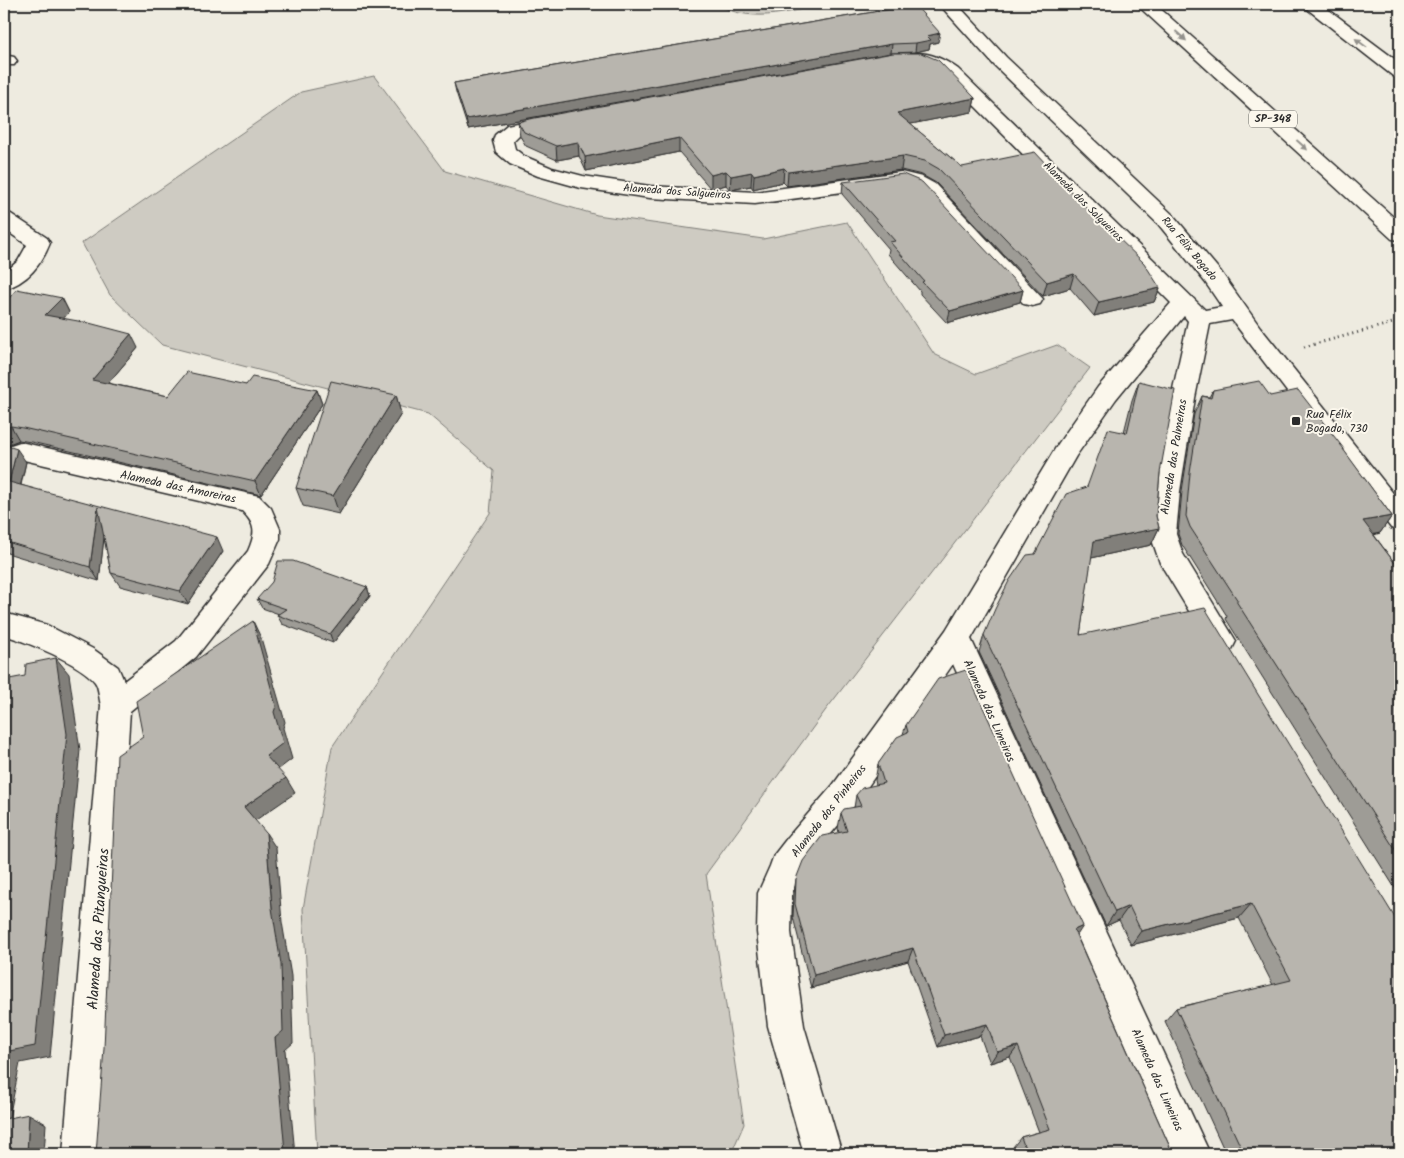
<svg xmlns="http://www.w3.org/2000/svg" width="1404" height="1158" font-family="Kalam,sans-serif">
	<rect width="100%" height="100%" fill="#eeebe0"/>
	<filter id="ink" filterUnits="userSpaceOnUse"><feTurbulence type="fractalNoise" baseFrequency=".02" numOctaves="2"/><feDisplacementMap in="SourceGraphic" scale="10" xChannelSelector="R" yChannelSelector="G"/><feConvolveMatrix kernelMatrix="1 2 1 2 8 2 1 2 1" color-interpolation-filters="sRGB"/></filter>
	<g filter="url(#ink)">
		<!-- green -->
		<path fill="#cecbc2" stroke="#7c7b76" d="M717,4H820C787,14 748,23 717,4Z
			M374,76L445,171L597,215L763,239L847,222L934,354L976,374L1057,345L1090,368L825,711L706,874L744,1124L731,1154H317L303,909L332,747L490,513L494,471L428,414L162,345L110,295L82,243L301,92Z"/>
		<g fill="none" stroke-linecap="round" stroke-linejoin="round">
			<!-- minor casing -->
			<g stroke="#2b2b2b" stroke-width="3">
				<path id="minor" d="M939,4H957L1006,57L1173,215L1221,272L1260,327L1400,502V531L1391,528L1232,320L1210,324L1195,398L1180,491L1176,534L1183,554L1236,641L1232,649L1222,653L1212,649L1160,563L1150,534L1154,491L1171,398L1188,321L1184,316L1116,399L1076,456L971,639L1210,1154H1172L953,664L855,805L810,859L799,875L792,893L791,932L804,1026L842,1154H804L768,1026L757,932L758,893L770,866L774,855L788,837L833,785L946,630L1058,444L1098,387L1171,303L955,86L927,66L907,62L904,58L907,54C925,50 943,58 958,69L1205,310L1222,307L1205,282L1159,225L994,65Z
					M4,55L14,57L17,61L14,65H4Z
					M555,115L562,117L565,121L562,125L520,134L513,141L515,149L524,156L552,168L583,176L650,186L755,192L901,172L922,177L935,184L1043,299L1040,304L1032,306L1024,304L921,192L901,184L755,204L650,198L581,188L538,176L510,164L496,152L493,141L495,135L507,125Z
					M4,213L11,214L47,238L50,243C42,264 27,283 4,289V273L18,261L27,245L4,229Z
					M20,442L259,496L271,508L280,529V539L269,564L196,657L130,711L101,1154H63L101,705C99,699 99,687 95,682C80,663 27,642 4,635V613L47,625L93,649L118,667L124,681L176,641L248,551C256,533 256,525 242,511L11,457L7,451L11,445Z"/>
			</g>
			<!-- motorway casing -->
			<g stroke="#2b2b2b" stroke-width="3">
				<path id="motorway" d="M1136,4H1155L1400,223V240L1392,239Z
					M1301,4H1321L1400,63V77L1393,76Z"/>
			</g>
			<!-- path -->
			<path stroke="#2b2b2b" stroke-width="3" stroke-dasharray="1 4" stroke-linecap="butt" d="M1304,347L1400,321"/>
			<!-- minor -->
			<use href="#minor" fill="#fbf7ec" fill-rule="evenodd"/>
			<!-- motorway -->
			<use href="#motorway" fill="#fbf7ec" fill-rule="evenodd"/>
		</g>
		<!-- wall -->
		<path fill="#9e9c96" stroke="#2b2b2b" d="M915,5L938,42L930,44L929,49L915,52L891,53L468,129L456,92L454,83Z
			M975,98L972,112L910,124L962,167L1160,288L1154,302L1094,316L1070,288L1043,296L936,183L922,175L901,170L787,186L783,182L753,189L751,186L730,190L726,185L711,189L679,152L586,171L579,156L557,160L526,146L520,136L518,122Z
			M843,182L1023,290L1020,302L947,323L920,294V291L888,254L889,249L842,194Z
			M62,298L69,312L63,318L138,348L108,383L168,396L246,385L317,390L322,404L261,495L31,442L19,440L9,444L8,446L26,462L21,485L223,551L188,604L120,586L111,573L104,537L99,581L7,553L4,547V304Z
			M1139,381L1160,473L1156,516L1159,528L1151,545L1091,558L1080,635L1400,926V1154H1226L1165,1021L1176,1008L1273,985L1239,918L1131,945L1119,920L1106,926L979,652L984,635L1035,554L1087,487L1124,432L1132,400Z
			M1213,390L1270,396L1344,449V451L1392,516L1380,533L1374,535L1400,570V896L1226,619L1227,616L1182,545L1178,534L1182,491L1194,414L1202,396L1209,397Z
			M396,395L401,414L339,514L303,506L296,488Z
			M367,587L370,596L333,643L282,624L277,615L279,614L262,608L257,599Z
			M906,725L1077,936L1173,1154H1016L1013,1147L1021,1137L1039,1132L1010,1057L990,1063L980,1036L938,1047L908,961L811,988L793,917L794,893L796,879L839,833L838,828L841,813L854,808L856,795L876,785L875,780L878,764L903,734Z"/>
		<!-- shaded-wall -->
		<path fill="#817f7a" stroke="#2b2b2b" d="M940,33L938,42L930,44L929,49L915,52L916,43L927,36Z
			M892,44L891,53L468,129L466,119Z
			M975,98L972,112L896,127L897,113Z
			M679,138V152L586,171L585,157Z
			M578,142L579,156L557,160L556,146Z
			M903,156L901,170L787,186L788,172Z
			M784,168L783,182L753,189L754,175Z
			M726,171V185L711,189V175Z
			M752,172L751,186L730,190L731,176Z
			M1074,274L1070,288L1043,296L1047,282Z
			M1160,288L1154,302L1094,316L1099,302Z
			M1023,290L1020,302L947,323L950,311Z
			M62,298L69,312L53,330L45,315Z
			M131,334L138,348L99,394L92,380Z
			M317,390L322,404L261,495L255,481Z
			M396,395L401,414L339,514L333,496Z
			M11,426L19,440L9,444L5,452L4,449V429Z
			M17,449L26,462L18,496L9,482Z
			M98,507L106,521L99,581L90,567Z
			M1392,516L1380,533L1352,539L1363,521Z
			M1159,528L1151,545L1087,559L1094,541Z
			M217,537L223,551L188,604L180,591Z
			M367,587L370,596L333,643L330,634Z
			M253,621L261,638L285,722L283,728L292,759L275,772L266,756Z
			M56,658L69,674L80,750L50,1057L20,1063L6,1133L4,1131V1052Z
			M286,778L295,793L253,822L244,807Z
			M266,833L276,848L282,922L291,976L293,1043L285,1050L295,1154H282L275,1038L272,908Z
			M1251,904L1239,918L1131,945L1141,931Z
			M1129,906L1119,920L1106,926L1115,912Z
			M1083,926L1074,940V930Z
			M913,948L908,961L811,988L814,975Z
			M987,1024L980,1036L938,1047L944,1035Z
			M1018,1046L1010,1057L990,1063L997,1052Z
			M29,1114L46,1124L44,1154H27Z"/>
		<!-- building -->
		<path fill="#b8b5ae" stroke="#2b2b2b" d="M915,5L940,33L927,36L931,40L916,43L892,44L466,119L454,83Z
			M893,53H921L938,60L975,98L897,113L962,167L1035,152L1079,200L1144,263L1160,288L1099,302L1074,274L1047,282L939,169L925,161L903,156L788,172L784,168L754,175L752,172L731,176L726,171L711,175L679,138L585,157L578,142L556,146L524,132L518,122L529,119Z
			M903,174L922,182L1023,290L950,311L922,282L924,281L890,242L895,241L843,182Z
			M17,289L62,298L45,315L89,323L131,334L92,380L168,396L187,372L246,385L252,377L317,390L255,481L23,428L11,426L4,429V304Z
			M331,381L396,395L333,496L296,488Z
			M1139,381L1175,390L1160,473L1156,516L1159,528L1094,541L1080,635L1205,608L1400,926V1154H1244L1176,1008L1291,980L1251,904L1141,931L1129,906L1115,912L984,635L995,609L1009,581L1027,555L1035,554L1066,494L1087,487L1108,429L1127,433Z
			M1259,381L1270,396L1298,390L1344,449H1343L1392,516L1363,521L1400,570V857L1236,601H1238L1190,527L1186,516L1190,473L1202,396L1211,398L1213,390Z
			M4,445L17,449L9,482L217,537L180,591L111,573L98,507L90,567L4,541Z
			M278,561H293L367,587L330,634L277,615L286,609L257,599L272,582Z
			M253,621L276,706L274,712L283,743L266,756L286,778L244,807L266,833L272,908L281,964L283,1031L275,1038L285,1152L282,1154H96L104,1048L117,755L143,737L136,701Z
			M56,658L67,734L35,1046L4,1052V680L25,676L26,664Z
			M966,670L1083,926L1074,930L1173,1154H1027L1021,1137L1050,1129L1018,1046L997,1052L987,1024L944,1035L913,948L814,975L795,904L796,879L803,861L822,836L847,831L841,813L844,809L861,806L856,795L862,788L884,783L878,764L897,737L908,732L906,725L938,679Z
			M29,1114L27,1154H4V1119Z"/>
		<!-- one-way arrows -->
		<defs><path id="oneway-solid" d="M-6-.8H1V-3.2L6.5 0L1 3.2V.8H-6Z" transform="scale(1.25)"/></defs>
		<g fill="#93918c">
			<use href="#oneway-solid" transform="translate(1181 36) rotate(42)"/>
			<use href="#oneway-solid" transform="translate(1361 43) rotate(-143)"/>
			<use href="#oneway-solid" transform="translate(1302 145) rotate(42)"/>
		</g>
	</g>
	<!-- markers -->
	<rect fill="#2b2b2b" stroke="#fbf7ec" stroke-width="2" x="1291" y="416" width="10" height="10" rx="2.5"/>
	<g text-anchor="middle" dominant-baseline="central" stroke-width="4" stroke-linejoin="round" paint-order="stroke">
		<!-- shield labels -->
		<rect fill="#fbf7ec" stroke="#696865" stroke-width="1" x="1249" y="110.5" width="48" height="17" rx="4"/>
		<g font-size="11" font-weight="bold" fill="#2b2b2b">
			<text x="1273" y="119">SP-348</text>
		</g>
		<!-- far-street labels -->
		<g font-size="11" fill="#2b2b2b" stroke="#fbf7ec">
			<text transform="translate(677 192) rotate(4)">Alameda dos Salgueiros</text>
			<text transform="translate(1083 202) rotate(45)">Alameda dos Salgueiros</text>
			<text transform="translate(1189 249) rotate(50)">Rua Félix Bogado</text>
		</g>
		<!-- poi labels -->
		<g font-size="12" fill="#2b2b2b" stroke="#fbf7ec" text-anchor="start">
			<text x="1306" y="414">Rua Félix<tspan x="1306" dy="14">Bogado, 730</tspan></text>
		</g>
		<!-- street labels -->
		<g font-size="12" fill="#2b2b2b" stroke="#fbf7ec">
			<text transform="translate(1174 457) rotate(-81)">Alameda das Palmeiras</text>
			<text transform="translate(178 487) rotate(12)">Alameda das Amoreiras</text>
			<text transform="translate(989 711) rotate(66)">Alameda das Limeiras</text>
			<text transform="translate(829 811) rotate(-52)">Alameda dos Pinheiros</text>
			<text transform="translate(1157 1080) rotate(66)">Alameda das Limeiras</text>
		</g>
		<!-- near-street labels -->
		<g font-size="15" fill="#2b2b2b" stroke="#fbf7ec">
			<text transform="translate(99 929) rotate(-86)">Alameda das Pitangueiras</text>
		</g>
	</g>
	<!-- margin -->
	<rect width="1404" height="1158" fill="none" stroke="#fbf7ec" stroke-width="20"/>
	<rect x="10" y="10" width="1384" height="1138" fill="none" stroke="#2b2b2b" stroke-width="2" filter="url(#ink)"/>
</svg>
